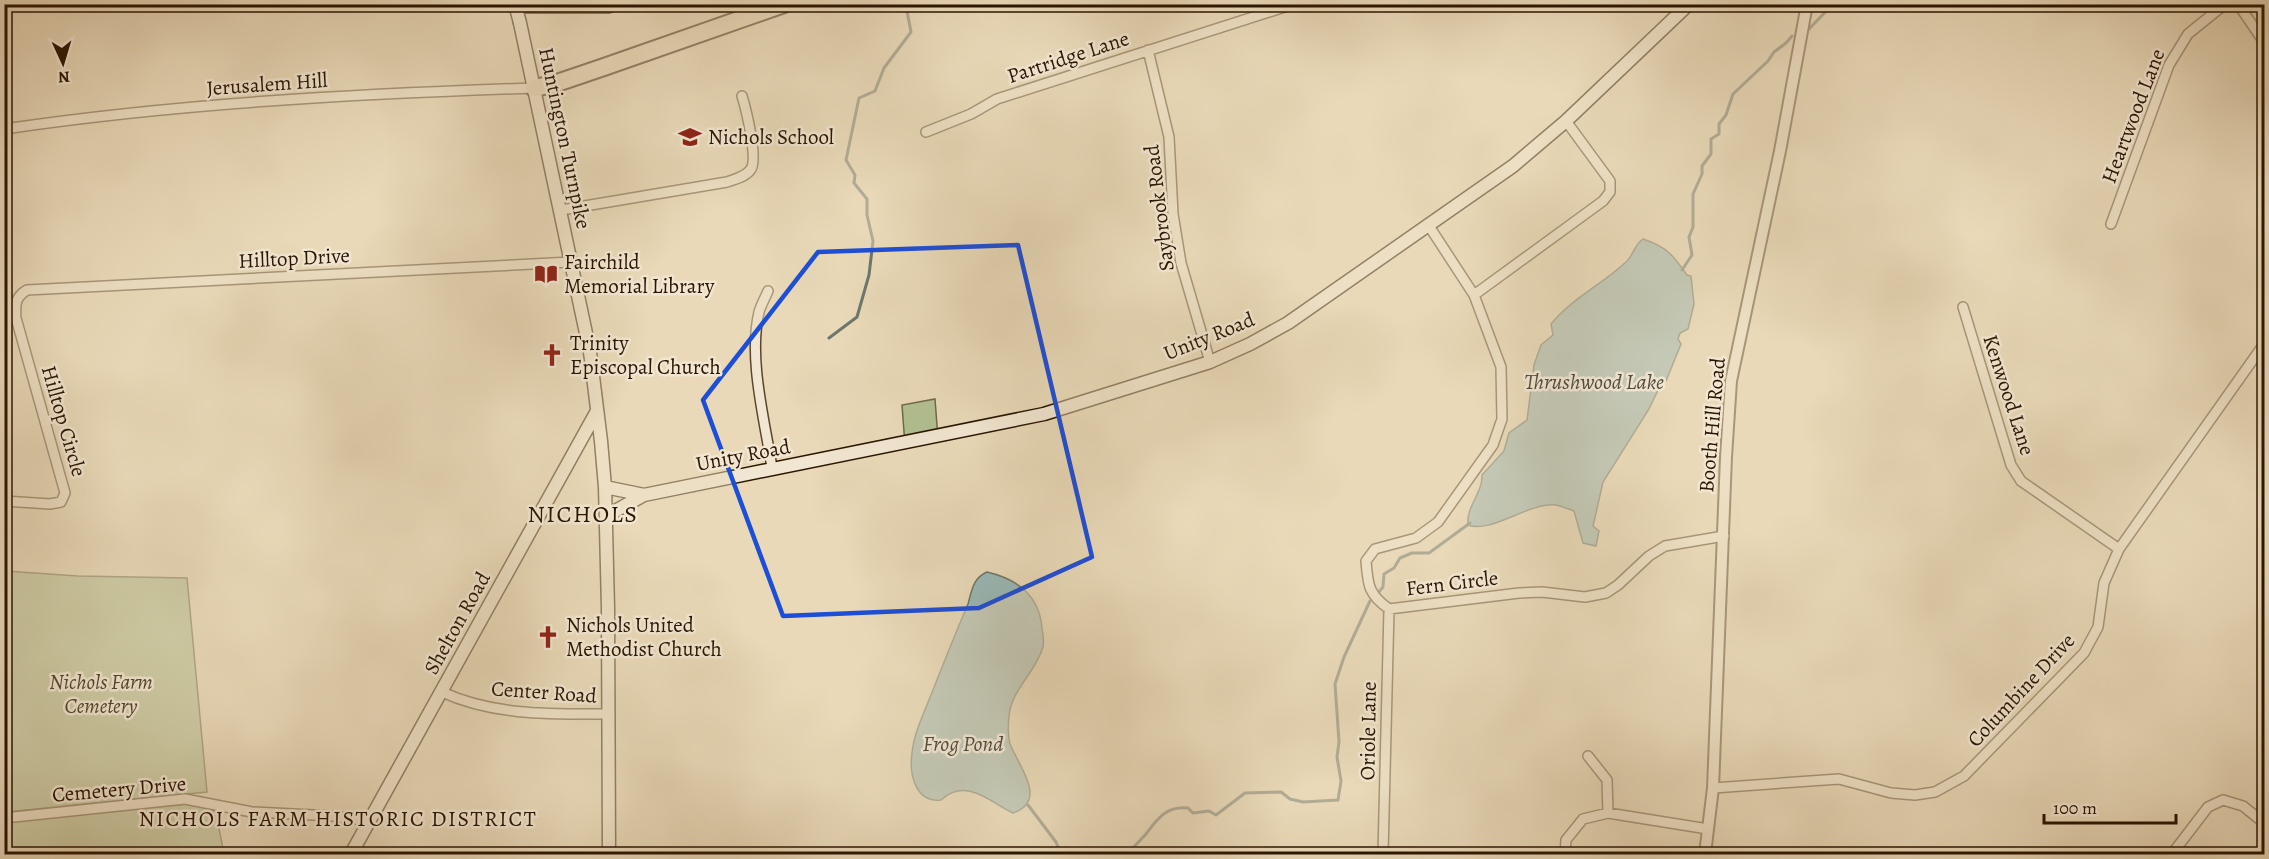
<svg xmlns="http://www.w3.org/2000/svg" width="2269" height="859" font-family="Alegreya,serif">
	<rect width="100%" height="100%" fill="#e9d9b8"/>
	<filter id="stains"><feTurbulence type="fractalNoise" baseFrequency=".00333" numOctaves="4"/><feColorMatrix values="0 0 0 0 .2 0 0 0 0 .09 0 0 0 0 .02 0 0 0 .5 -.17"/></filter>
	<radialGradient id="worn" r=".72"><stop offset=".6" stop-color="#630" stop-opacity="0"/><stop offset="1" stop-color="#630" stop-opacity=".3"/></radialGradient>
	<!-- green -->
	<path fill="#b2c092" stroke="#6e6a49" stroke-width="1.5" d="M935,399L938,439L905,445L902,405Z
		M5,571L78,576L187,578L207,792L6,812Z
		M187,804L206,805L216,813L224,854H5L6,832L12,821Z"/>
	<!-- water -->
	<path fill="#99b9b6" stroke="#6d776d" stroke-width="1.5" d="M1643,239C1667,247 1673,255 1687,275L1691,276L1694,304L1688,329L1680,333L1678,339L1681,344L1666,381L1660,386L1649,409L1603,482L1593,526L1599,531L1596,546L1583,543L1574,511C1568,509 1561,506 1556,505C1529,502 1491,534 1468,525C1466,506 1483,493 1482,475L1504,451L1509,433L1527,420L1534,365L1541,345L1553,335L1551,324C1572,298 1603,284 1627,261C1634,254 1634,245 1643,239Z
		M987,572C1017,579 1040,596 1042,629C1043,634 1044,642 1043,647C1036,672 1011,690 1009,716C1008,725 1008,736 1010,744C1018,765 1049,801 1013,813C990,802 966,777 941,800C915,803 909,773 912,753C914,733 924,713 931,695C943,665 955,634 968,604C972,590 973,578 987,572Z"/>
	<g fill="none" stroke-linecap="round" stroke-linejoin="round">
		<!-- stream -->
		<path stroke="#6d776d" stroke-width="3" d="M1809,29L1833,4
			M1682,270L1692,255L1689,237L1693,227V194L1702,174V166L1711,154V139L1719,134V124L1726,115L1733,94L1768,61L1774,52L1786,43L1792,36
			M829,338L857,317L869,275L873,241L867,215V199L854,183L855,175L846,160L859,98L875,91L884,68L911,32L907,11L911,4
			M1378,593L1383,587L1384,574L1394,568L1400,558L1412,553H1429L1470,523
			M1028,805L1056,842L1061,854
			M1126,854C1133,848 1140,841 1146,834C1158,818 1166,806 1188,808L1193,813L1209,811L1216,815L1245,793L1281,792L1290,799L1303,802L1338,800L1341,781L1337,757L1339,742L1335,684L1344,657L1370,601"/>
		<!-- minor casing -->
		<g stroke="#5a462e" stroke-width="12">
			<path id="minor" d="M2238,4L2264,42
				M1148,50L1169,137L1173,214L1181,263L1210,362
				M4,129C180,103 357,94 534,88
				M926,132L971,114L997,99L1294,4
				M561,210L727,182C735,179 746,177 751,169C758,158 746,109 742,96
				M2111,224L2169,65L2188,34L2225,4
				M1429,226L1474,295L1501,367L1502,419L1493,445L1438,522L1416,538L1375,549L1366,561C1368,585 1368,594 1389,609L1519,593L1542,592L1585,597L1606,593L1618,585L1649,556L1665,546L1724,536
				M768,291C765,298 761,305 759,312C748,359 765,421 772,468
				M1474,295L1603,201L1610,192V181L1566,121
				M1963,307L2011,465L2021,481L2119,549
				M4,501L50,504L61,502L65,493L16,318C15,305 15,297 27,290L571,262
				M442,692C494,716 552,714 609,714
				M1588,756L1607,780L1608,813
				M1713,788L1839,779L1891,793L1915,795L1935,792L1964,776L2084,653L2098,627L2104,583L2119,549L2264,344
				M14,817L185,799L252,812L333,816L370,821
				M1383,854L1389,609
				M1565,854L1566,840L1583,819L1608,813L1708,829
				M2172,854L2208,807L2223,800L2243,806L2264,823"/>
		</g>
		<!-- tertiary casing -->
		<g stroke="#5a462e" stroke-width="14">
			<path id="tertiary" d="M1705,854L1713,788L1726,457L1731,381L1780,151L1807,4"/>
		</g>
		<!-- secondary casing -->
		<g stroke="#2a1500" stroke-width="15">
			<path id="secondary" d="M520,23L590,352L601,441L605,487L608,608L609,854
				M605,487L644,495
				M606,516L644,495L1044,414L1210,362L1250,344L1288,323L1513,166L1566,121L1689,4
				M351,854L597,411"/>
		</g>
		<!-- motorway casing -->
		<g stroke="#2a1500" stroke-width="20">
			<path id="motorway" d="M515,4H609
				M534,88L554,84L604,67L784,4"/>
		</g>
		<!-- minor -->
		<use href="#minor" stroke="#f1e6d1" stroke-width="9"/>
		<!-- tertiary -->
		<use href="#tertiary" stroke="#f1e6d1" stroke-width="10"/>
		<!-- secondary -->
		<use href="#secondary" stroke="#f1e6d1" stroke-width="12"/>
		<!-- motorway -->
		<use href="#motorway" stroke="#e9d9b8" stroke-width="16"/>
		<!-- secondary-bridge casing -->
		<g stroke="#2a1500" stroke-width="15" stroke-linecap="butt">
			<path id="secondary-bridge" d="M515,4L520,23"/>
		</g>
		<!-- secondary-bridge -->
		<use href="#secondary-bridge" stroke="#f1e6d1" stroke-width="12"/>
	</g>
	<!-- marked area -->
	<path d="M0 0H2269V859H0ZM1018,245L1092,557L979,608L783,616L703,400L818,252Z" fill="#e9d9b8" fill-opacity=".55" fill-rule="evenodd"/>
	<path fill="none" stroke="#1d4ed8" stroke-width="4.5" stroke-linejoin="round" d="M1018,245L1092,557L979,608L783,616L703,400L818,252Z"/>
	<!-- icons -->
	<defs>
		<g id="school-bare" transform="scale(1.8)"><path d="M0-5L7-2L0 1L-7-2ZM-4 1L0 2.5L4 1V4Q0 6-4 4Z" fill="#8f2418" stroke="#f1e6d1" stroke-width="2.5" paint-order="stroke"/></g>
		<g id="library-bare" transform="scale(1.8)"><path d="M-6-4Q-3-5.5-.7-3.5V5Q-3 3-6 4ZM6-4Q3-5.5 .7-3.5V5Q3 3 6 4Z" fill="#8f2418" stroke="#f1e6d1" stroke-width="2.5" paint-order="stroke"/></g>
		<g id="church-bare" transform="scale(1.8)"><path d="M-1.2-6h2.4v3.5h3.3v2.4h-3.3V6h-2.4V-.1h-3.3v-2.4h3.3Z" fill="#8f2418" stroke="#f1e6d1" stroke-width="2.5" paint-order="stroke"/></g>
	</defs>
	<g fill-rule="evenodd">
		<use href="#school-bare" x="690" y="137"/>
		<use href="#library-bare" x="546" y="274"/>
		<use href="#church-bare" x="552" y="355"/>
		<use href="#church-bare" x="548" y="637"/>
	</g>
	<g text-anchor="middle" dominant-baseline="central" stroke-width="5" stroke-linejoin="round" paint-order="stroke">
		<!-- street labels -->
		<g font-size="21" fill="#2a1500" stroke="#f1e6d1">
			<text transform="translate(1068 57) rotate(-18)">Partridge Lane</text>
			<text transform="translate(267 84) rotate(-4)">Jerusalem Hill</text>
			<text transform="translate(2133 116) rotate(-69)">Heartwood Lane</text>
			<text transform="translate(565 138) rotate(78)">Huntington Turnpike</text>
			<text transform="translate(1159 208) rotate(-97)">Saybrook Road</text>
			<text transform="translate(294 258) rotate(-3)">Hilltop Drive</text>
			<text transform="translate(1209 336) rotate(-22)">Unity Road</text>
			<text transform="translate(2009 395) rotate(72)">Kenwood Lane</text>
			<text transform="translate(64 421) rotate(74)">Hilltop Circle</text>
			<text transform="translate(1712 425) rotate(-85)">Booth Hill Road</text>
			<text transform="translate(743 455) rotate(-11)">Unity Road</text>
			<text transform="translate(1452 583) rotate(-7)">Fern Circle</text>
			<text transform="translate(457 623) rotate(-61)">Shelton Road</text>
			<text transform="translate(2021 690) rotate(-47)">Columbine Drive</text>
			<text transform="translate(544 692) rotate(4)">Center Road</text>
			<text transform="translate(1368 731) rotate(-89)">Oriole Lane</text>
			<text transform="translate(119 789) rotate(-5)">Cemetery Drive</text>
		</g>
		<!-- poi labels -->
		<g font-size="21" fill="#2a1500" stroke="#f1e6d1" text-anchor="start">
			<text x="708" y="137">Nichols School</text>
			<text x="564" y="262">Fairchild<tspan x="564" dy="24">Memorial Library</tspan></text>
			<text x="570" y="343">Trinity<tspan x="570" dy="24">Episcopal Church</tspan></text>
			<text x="566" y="625">Nichols United<tspan x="566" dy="24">Methodist Church</tspan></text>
		</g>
		<!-- park labels -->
		<g font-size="21" font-style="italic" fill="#53482c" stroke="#f1e6d1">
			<text x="101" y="682">Nichols Farm<tspan x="101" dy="24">Cemetery</tspan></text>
		</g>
		<!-- water labels -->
		<g font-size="22" font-style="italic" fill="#514e40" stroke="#f1e6d1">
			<text x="1594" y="382">Thrushwood Lake</text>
			<text x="963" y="744">Frog Pond</text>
		</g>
		<!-- neighbourhood labels -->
		<g font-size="22" letter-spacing="1.5" fill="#2a1500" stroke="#f1e6d1">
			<text x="338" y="819">NICHOLS FARM HISTORIC DISTRICT</text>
		</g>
		<!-- quarter labels -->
		<g font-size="24" letter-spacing="1.5" fill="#2a1500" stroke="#f1e6d1">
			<text x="583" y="514">NICHOLS</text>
		</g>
	</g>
	<!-- margin -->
	<rect width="2269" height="859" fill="none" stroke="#e9d9b8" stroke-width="24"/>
	<rect x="6" y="6" width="2257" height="847" fill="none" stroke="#2a1500" stroke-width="3"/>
	<rect x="12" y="12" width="2245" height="835" fill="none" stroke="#2a1500" stroke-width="1.5"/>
	<!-- north arrow -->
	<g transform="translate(63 63) rotate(176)" stroke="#f1e6d1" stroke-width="4.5" paint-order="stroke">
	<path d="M0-4.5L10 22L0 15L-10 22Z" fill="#2a1500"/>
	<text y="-9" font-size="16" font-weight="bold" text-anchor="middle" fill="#2a1500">N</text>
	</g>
	<!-- scale -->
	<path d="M2044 814v9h132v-9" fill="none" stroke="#2a1500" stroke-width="3"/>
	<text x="2053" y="814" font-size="18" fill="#2a1500" stroke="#f1e6d1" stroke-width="4.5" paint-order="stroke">100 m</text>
	<rect width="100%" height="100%" filter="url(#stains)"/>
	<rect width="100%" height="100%" fill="url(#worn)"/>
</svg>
